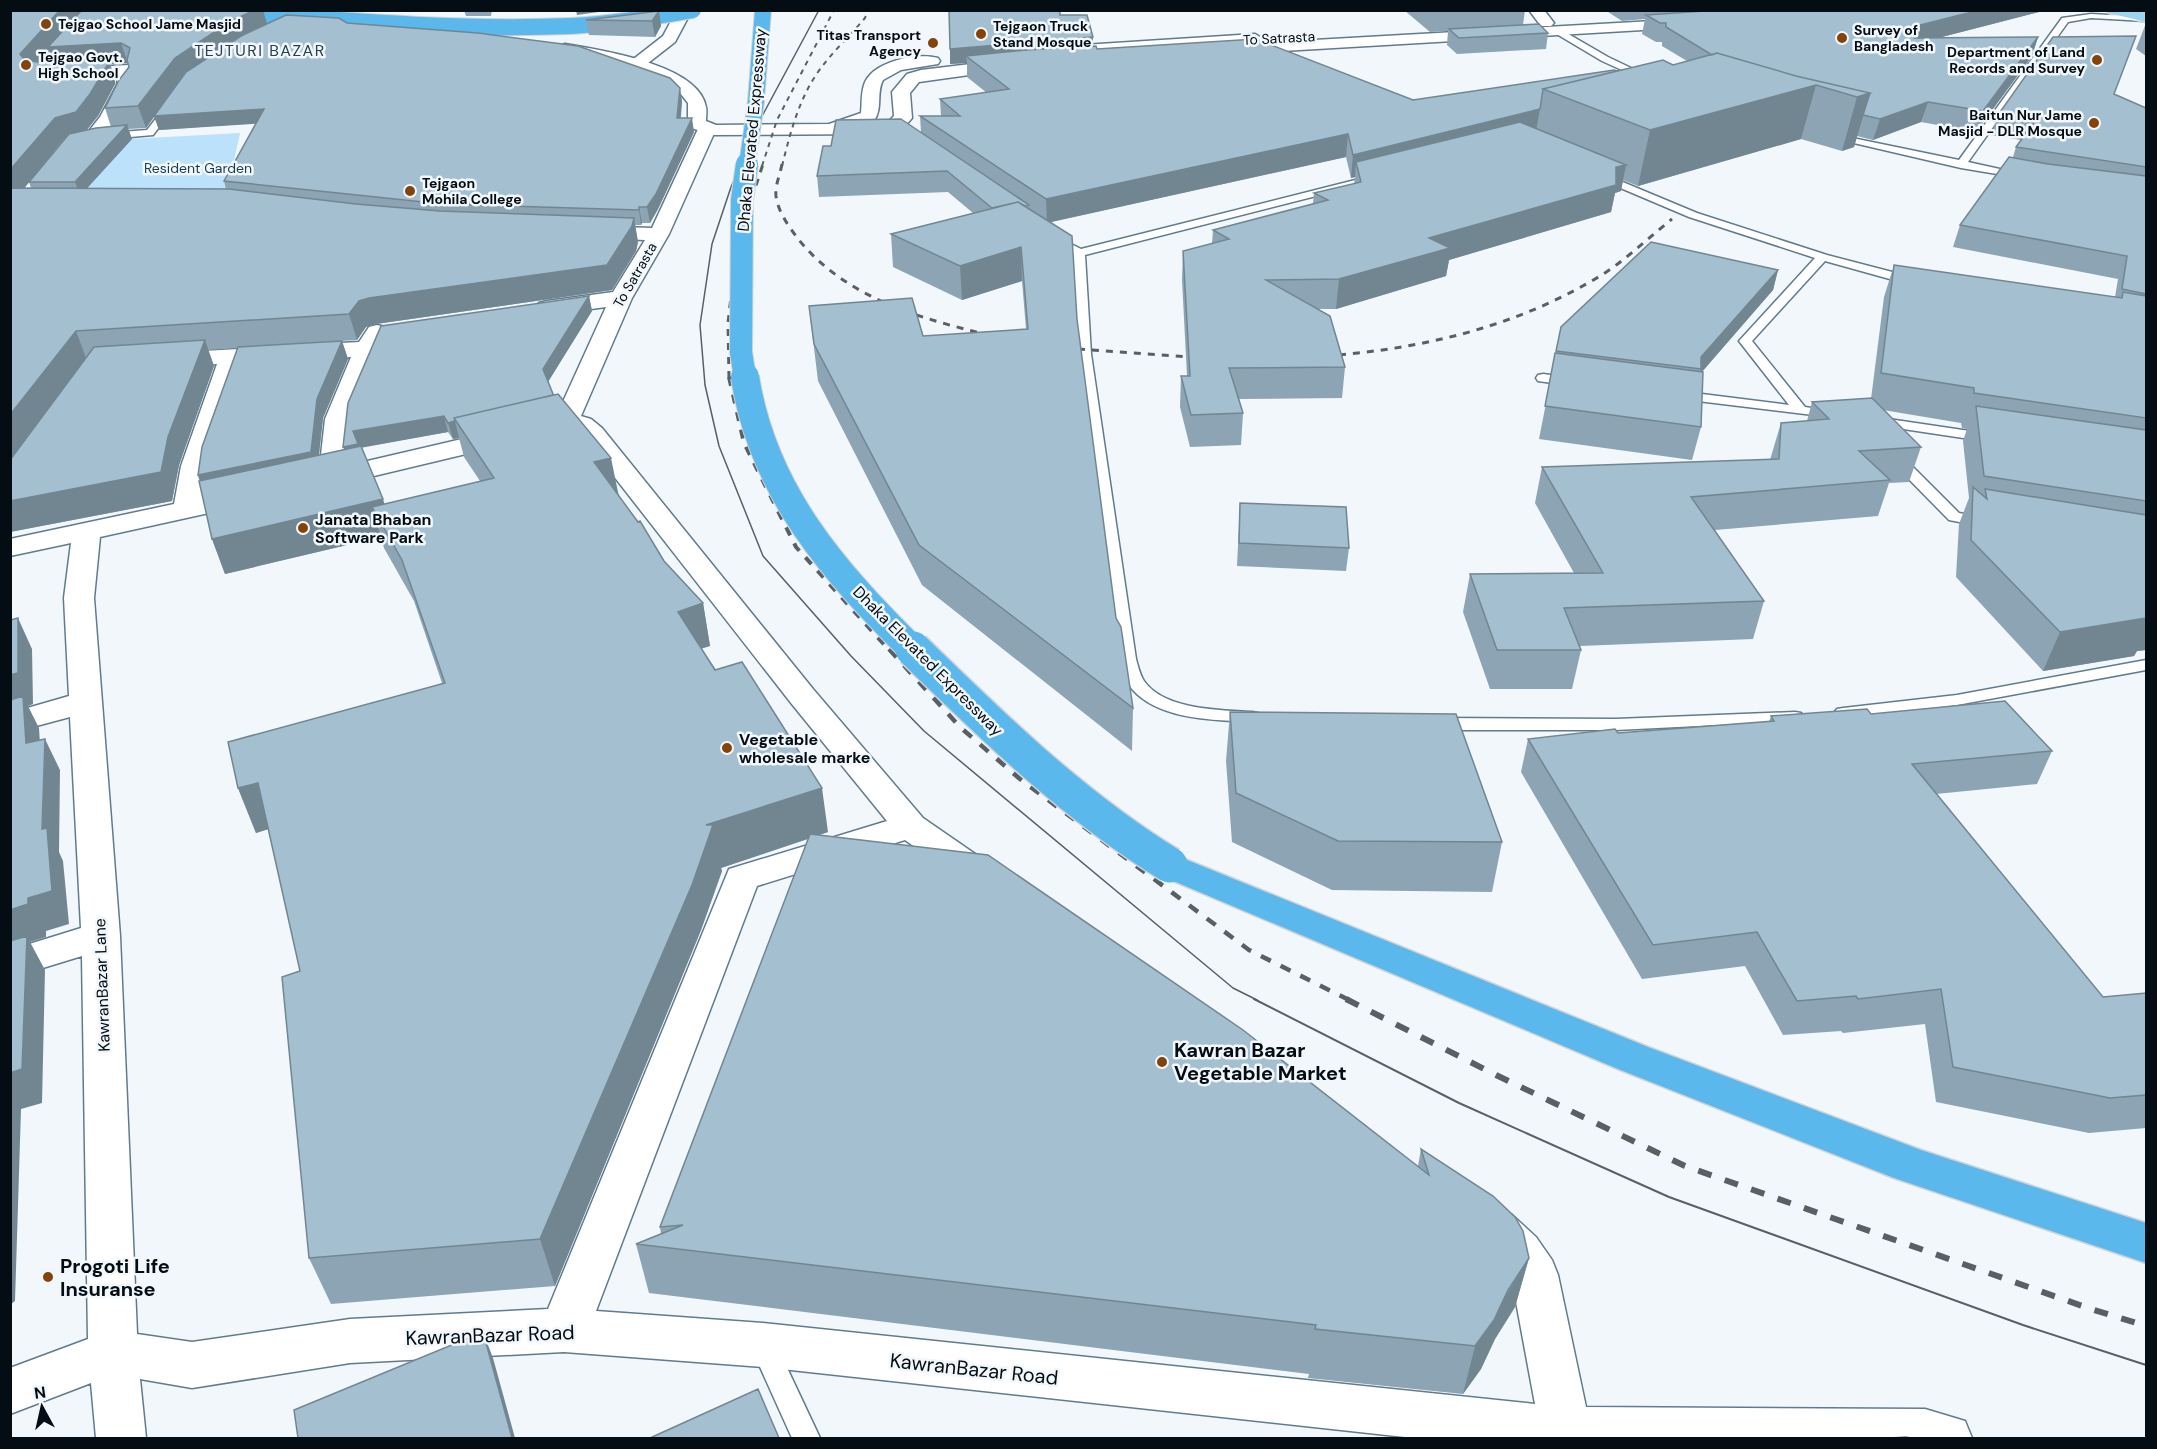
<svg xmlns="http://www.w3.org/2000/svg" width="2157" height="1449" font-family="'DM Sans',sans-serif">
	<rect width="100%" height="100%" fill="#f1f7fb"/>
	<!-- green -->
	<path fill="#bbe2fa" d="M240,133L225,202L28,199L74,142Z"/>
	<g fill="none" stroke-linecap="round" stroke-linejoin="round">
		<!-- service casing -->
		<g stroke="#617b8c" stroke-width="3">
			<path id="service" d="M2091,14L2146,17V21L2091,18L2068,22L1968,162L2027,175V179L1961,168L1828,137L1833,134L1959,160L2062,18Z
				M1558,28L1608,57L1654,79L1646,81L1602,61L1555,33L1554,31Z
				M168,103L176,105L153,135L108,139L103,136L108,133L147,130Z
				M1601,173L1697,213L1827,255L1919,279L1921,282L1915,286L1825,261L1752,341L1805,407L1838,412L1840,415L1838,418L1673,398L1671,395L1678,391L1789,405L1739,341L1815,258L1689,217L1597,178L1596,176Z
				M1379,174L1384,177L1383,179L1085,255L1091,354L1136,659C1138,666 1140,675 1144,681C1164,710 1221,710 1252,712L1258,713L1261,717L1258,721L1252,722C1214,720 1159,720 1132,689C1125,680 1122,669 1118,659L1079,354L1073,254L1063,246L1069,243L1081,249Z
				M1543,374L1574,378L1581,382L1574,386L1538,381L1536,378L1538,375Z
				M1875,417L1990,434L1997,438L1990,442L1870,424L1868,421L1870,418Z
				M1894,452L1899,453L1959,513L1990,519L1993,522L1990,525L1985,527L1949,520L1889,459L1887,456Z
				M2146,660V670L1957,705L1843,718L1837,717L1834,713L1837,709L1843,708L1957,695Z
				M1795,712L1801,713L1804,717L1801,721L1616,730H1436L1430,728L1427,724L1430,720L1436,718L1616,719Z
				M764,1335L773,1338L820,1438H792L751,1347L755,1338Z"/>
		</g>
		<!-- minor casing -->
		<g stroke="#617b8c" stroke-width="3">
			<path id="minor" d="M88,10H104L50,70L128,65L136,70L132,81L134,87C133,90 130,91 128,94C117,108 112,146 88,140L85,136L100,117L117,85L118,76L45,80L32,77L30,73Z
				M677,10H692L675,42L643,67H631L629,64L631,61L663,36Z
				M1529,10H1544L1554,23L1551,26H1541Z
				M707,124L713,125L716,129L669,234L632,298L581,416L591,419L602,428L813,689L923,818L994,867L999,876L994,885L981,889L968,885L905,840L757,886L596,1311L763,1323L1535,1404L1512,1280C1501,1261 1483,1249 1473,1229L1480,1215L1496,1209L1512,1215L1536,1237L1552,1260L1558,1275L1586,1407L1925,1409L1965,1421L1972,1438H1414L763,1367L564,1352L350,1363L192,1388L140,1379L146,1438H96L91,1383L10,1414V1368L88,1339L82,956L10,978V950L81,928L70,717L10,733V713L69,696L64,598L71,543L10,556V539L174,504L181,466L217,364L168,367L160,365L156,360L160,355L168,353L359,342L369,327L377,325L385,327L389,332L378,349L351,419L346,466L556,417L606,307L547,315L539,313L536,308L539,303L547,301L613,292L645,240L591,238L584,236L581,232L584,228L591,226L652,228L698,129L701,125ZM351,357L325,419L319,473L313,479L317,485L332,486L566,430L575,431L584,438L791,703L887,821L729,869L548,1309L350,1319L192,1342L137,1334L120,936L94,598L100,537L259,502L263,496L259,490L249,488L202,498L207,466L242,363Z"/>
		</g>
		<!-- tertiary casing -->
		<g stroke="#617b8c" stroke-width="3">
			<path id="tertiary" d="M1689,19L1697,24L1694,27L1231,54L1223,49L1225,46L1052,57L1044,52L1052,47L1255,34L1263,39L1259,43Z
				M565,44C599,50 699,64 706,107C707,111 706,117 706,121L716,125L829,124L861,113C862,104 861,94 864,85C871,62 916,52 938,58L940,61L938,64L901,70L883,80C876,93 883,108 874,121L864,124L888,122L894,116L892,92L907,74L921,70L1012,59L1020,64L1012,69L919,82L910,93L912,118C902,131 890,132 875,134L714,135L691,128L688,124V103L680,93L666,82L631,67L559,52L557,49L559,46Z"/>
		</g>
		<!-- primary casing -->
		<g stroke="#d2d3d5" stroke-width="3">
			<path id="primary" d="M2107,10H2134L2146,14V22L2109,13Z"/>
		</g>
		<!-- motorway casing -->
		<g stroke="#d2d3d5" stroke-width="3">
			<path id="motorway" d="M1170,853L1648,1047L1921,1150L2146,1223V1263L1894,1178L1618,1069L1157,874L1152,865L1157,856Z"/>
		</g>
		<!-- service -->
		<use href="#service" fill="#fff" fill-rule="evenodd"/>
		<!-- minor -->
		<use href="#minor" fill="#fff" fill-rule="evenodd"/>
		<!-- tertiary -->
		<use href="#tertiary" fill="#fff" fill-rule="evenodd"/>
		<!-- primary -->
		<use href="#primary" fill="#9cd4f4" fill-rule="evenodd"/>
		<!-- motorway -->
		<use href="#motorway" fill="#5ab8ec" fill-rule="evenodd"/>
		<!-- tram-far1 -->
		<path stroke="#586065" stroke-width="1.5" d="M819,10L760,120L731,187L712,244L700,325L705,385L719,446L763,556L851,656L924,731L1233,988L1257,1000"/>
		<!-- tram -->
		<path stroke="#586065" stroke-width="2" d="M1254,999L1459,1103L1669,1197L2023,1325L2146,1365"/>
		<!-- rail-far4 -->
		<path stroke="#586065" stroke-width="2" stroke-dasharray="5 5" stroke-linecap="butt" d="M762,166L777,120L834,10
			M782,166C790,134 798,102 816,75C830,54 849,37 865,18L868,10"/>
		<!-- rail-far3 -->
		<path stroke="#586065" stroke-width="3" stroke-dasharray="7 7" stroke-linecap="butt" d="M782,164C780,175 775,185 776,196C778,212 789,227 799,240C847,299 922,319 993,336
			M1064,348L1202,358
			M1325,356C1422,349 1516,327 1600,276C1626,260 1648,238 1672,219
			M729,378L728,323L737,244L763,164"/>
		<!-- rail-far2 -->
		<path stroke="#586065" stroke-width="4" stroke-dasharray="9 9" stroke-linecap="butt" d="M729,377L744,443L796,547L890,651"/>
		<!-- rail-far1 -->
		<path stroke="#586065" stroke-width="4.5" stroke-dasharray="11 11" stroke-linecap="butt" d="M889,649L960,727L1020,779L1249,950L1349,1000"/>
		<!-- rail -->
		<path stroke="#586065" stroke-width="6" stroke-dasharray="14 14" stroke-linecap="butt" d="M1346,999L1496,1075L1685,1166L2088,1308L2146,1326"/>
		<!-- motorway-bridge-far3 casing -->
		<g stroke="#d2d3d5" stroke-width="18" stroke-linecap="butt">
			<path id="motorway-bridge-far3" d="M206,10C327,19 449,31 571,26C612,24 652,17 693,10
				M747,166L756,101L763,10"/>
		</g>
		<!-- motorway-bridge-far2 casing -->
		<g stroke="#d2d3d5" stroke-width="24" stroke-linecap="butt">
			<path id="motorway-bridge-far2" d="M745,378L741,352L742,200L747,164"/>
		</g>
		<!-- motorway-bridge-far1 casing -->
		<g stroke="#d2d3d5" stroke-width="30" stroke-linecap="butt">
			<path id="motorway-bridge-far1" d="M745,377C763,492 834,572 914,651"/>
		</g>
		<!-- motorway-bridge casing -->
		<g stroke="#d2d3d5" stroke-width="38" stroke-linecap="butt">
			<path id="motorway-bridge" d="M913,649C993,727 1074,806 1170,865"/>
		</g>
		<!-- motorway-bridge-far3 -->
		<use href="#motorway-bridge-far3" stroke="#5ab8ec" stroke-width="16"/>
		<!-- motorway-bridge-far2 -->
		<use href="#motorway-bridge-far2" stroke="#5ab8ec" stroke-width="22"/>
		<!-- motorway-bridge-far1 -->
		<use href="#motorway-bridge-far1" stroke="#5ab8ec" stroke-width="28"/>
		<!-- motorway-bridge -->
		<use href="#motorway-bridge" stroke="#5ab8ec" stroke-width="35"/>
	</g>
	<!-- wall -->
	<path fill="#8ca4b3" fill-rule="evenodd" d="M10,10H263L267,24L347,23L682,101L681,118L694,132L658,209L650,223H642L641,225H635L638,242L636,251L612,290L376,324L366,327L357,340L292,344L342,341L348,359L323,418L319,455L344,449L589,296L592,311L548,382L553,395L618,496L664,561L703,603L710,646L701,648L828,832L819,835L1418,1166L1421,1149L1529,1258L1515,1307L1495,1339L1481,1369L1463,1394L1308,1378L1309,1374L649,1293L636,1244L661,1234L660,1227L808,839L721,868L722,871L701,930L555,1286L331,1304L309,1258L300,971L268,829L256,833L238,788L442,683L414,601L384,548L381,537L225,574L212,539L198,475L237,348L208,350L214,366L179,465L172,501L10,532ZM49,50L53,61H39ZM128,63L129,67L105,108L111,127L87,130L98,116L115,84V78L110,64ZM182,78L154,116L159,130L256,123L224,181L226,189L87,188L132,139L128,129L146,128ZM65,139L36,173L63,140ZM29,182L31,188H24ZM448,432L453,439L459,438L464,457L480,481L384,504L362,447Z
		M464,10H492L491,16H466Z
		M1404,10H1525L1523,25L1548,33L1546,49L1457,54L1447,45L1448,31L1430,32Z
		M1605,10H2047L1938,38L2038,37L2032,56L1976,132L1921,122L1873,140L1857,136L1854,147L1842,151L1801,139L1638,186L1623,180L1621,191L1615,193L1611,212L1449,260L1446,276L1336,309H1317L1345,367L1342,398L1239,399L1243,413L1241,445L1190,447L1180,407L1181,376H1187L1182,280L1183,251L1212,244L1213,230L1313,204L1314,193L1354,184L1355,177L1351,178L1346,157L1050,222L1077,319L1116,618L1133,708L1132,751L922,585L818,381L809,306L923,336L1026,329L1022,281L962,300L893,267L891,234L973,213L948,192L819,197L817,176L831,146L921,132L920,116H941L940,99L987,93L967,77V63L950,64L1060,15L1097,49L1413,100L1617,71L1673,65L1687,61L1662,46V42H1656L1642,34L1645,19L1622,21Z
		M659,11L661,26L655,37L589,35L586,20Z
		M2146,23V56L2136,49Z
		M2114,94L2146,108V650L2137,651L2134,656L2043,671L1956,577L1959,524L1969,498L1963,441L1967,429L1962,428L1961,423L1883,410L1921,447L1909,482L1889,483L1878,516L1715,530L1764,601L1753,639L1580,646L1581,650L1572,689H1490L1463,612L1470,574L1574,573L1535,503L1542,467L1770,460L1781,423L1807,421L1812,402L1871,399L1884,297L1894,265L2115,297L2118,279L1953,247L1960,225L2013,157L2016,147L2021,140L1991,135L1998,115Z
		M1778,270L1773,290L1702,372L1701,427L1692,460L1539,439L1561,327Z
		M1240,503L1349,548L1346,571L1237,566Z
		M1230,712L1502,842L1492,892L1332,890L1232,842L1226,761Z
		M1871,714L2052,751L2037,784L1936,794L2103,997L2146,993V1128L2089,1133L1936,1102L1925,1024L1843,1033L1841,1031L1783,1035L1745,966L1642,979L1521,772L1528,739L1618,733L1769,722L1771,716Z"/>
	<!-- shaded-wall -->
	<path fill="#728692" d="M60,10H85L121,43L128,63L110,64L115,78V84L98,116L84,133L63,140L18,196H10V170L55,67L49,50L28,74L20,54Z
		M255,10H263L268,27L182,78L146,128L138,106L175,58L231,21Z
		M576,10H613L577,15Z
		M1980,10H2047L1907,46L1912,27Z
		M659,11L661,26L655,37L652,21Z
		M1093,37L1092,52L966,56L967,63L950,64V49Z
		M2038,37L2032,56L1976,132L1983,111Z
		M1816,85L1801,139L1638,186L1650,130Z
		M680,88L682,101L679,132L677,118Z
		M1870,93L1854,147L1842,151L1857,97Z
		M1928,102L1921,122L1873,140L1880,119Z
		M264,109L268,123L159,130L154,116Z
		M1540,109L1536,131L1356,162L1355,177L1351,178L1353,155Z
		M692,118L694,132L658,209L650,223L647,207Z
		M127,125L132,139L80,196L75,182Z
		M1348,134L1346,157L1047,223L1046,199Z
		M1626,165L1621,191L1615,193L1611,212L1449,260L1446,276L1336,309L1339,279L1429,238L1616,167Z
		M639,207L642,223L641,225L639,210Z
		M634,218L638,242L636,251L612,290L376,324L366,327L357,340L349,314L359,301Z
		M1021,247L1022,281L962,300L960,266Z
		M1778,270L1773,290L1699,375L1701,369V357Z
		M589,296L592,311L546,385L543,369Z
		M76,331L86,358L10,460V415Z
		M205,340L214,366L179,465L172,501L10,532V501L168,437Z
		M342,341L348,359L323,418L317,471L205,495L198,475L317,399Z
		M444,416L448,432L360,448L349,464L343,447L353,431Z
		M455,421L459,438L453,439L448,423Z
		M611,458L619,497L594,462Z
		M383,499L393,534L372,507L381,537L225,574L212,539Z
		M703,603L710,646L685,654L678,612Z
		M10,609L18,651V618L32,649L33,704L28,706L39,728L42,775L10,711Z
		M2146,618V650L2137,651L2134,656L2043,671L2060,632Z
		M45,739L60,770L59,852L63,861L69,924L46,931V937L30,942L45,970L42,1103L21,1109L15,1301L10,1305V910L28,898L42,829Z
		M258,783L275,827L256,833L238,788Z
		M822,788L828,832L721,868L722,871L701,930L555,1286L540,1239L706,825Z
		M1529,1258L1515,1307L1495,1339L1481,1369L1463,1394L1475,1346Z
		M483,1332L493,1358L515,1438H512Z"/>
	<!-- building -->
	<path fill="#a3bfd0" stroke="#728692" stroke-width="1.5" d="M10,10H60L20,54L24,59L37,62L108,58V64L90,94L76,112L55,118L10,170Z
		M82,10H255L231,21L175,58L138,106L105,108L119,80L129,67L127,60L130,48L121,43L48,47Z
		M949,10H1060V15H1087L1093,37L950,49Z
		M1720,10H1980L1912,27L1914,38L2038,37L1983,111L1928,102L1880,119L1863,115L1870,93L1796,76L1717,53L1712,55L1666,27V23H1660L1646,15Z
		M659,11L652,21L586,20Z
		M286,15L339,18L347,23L478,33L578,46L670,78L680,88L677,118H692L656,194L647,207H639V210L443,204L224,181L264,109L154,116L186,72L241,36Z
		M1539,24L1548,33L1459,38L1449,29Z
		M2136,36L2114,94L2146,108V167L2016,147L2035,121L1998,115L2053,37Z
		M1256,39L1413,100L1614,70L1617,71L1543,89L1540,109L1353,155L1348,134L1046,199L920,116H960L940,99L1009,89L966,56L1026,50L1096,46L1097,49Z
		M1717,53L1796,76L1870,93L1857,97L1816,85L1650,130L1543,89L1663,60L1673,65Z
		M901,119L1029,205L1025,206L1018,202L992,208L947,171L817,176L823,146H831L836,120Z
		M1520,122L1626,165L1616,167V185L1429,238L1450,248L1339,279L1266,280L1330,316L1345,367L1229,368L1243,413L1191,415L1181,376H1190L1183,251L1229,239L1213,230L1328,200L1314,193L1361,182L1356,162Z
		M127,125L75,182H29L69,134L96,128Z
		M2009,157L2048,164L2146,176V294L2122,289L2127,256L1960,225Z
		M10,188L229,189L356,204L440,211L634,218L632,226L607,265L369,298L359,301L349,314L76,331L10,415Z
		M1018,202L1072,236L1077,319L1116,618L1121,627L1133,708L919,545L814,344L809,306L912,298L923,336L1028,329L1021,247L960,266L891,234Z
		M1651,242L1778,270L1701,357V369L1556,351L1561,327Z
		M1894,265L2122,298L2123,292L2146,296V418L1974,393V388L1881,373Z
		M589,296L543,369L553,394V395L454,418L455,421L448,423L444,416L353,431L358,444L343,447L348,403L381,326Z
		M205,340L168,437L161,472L10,501V460L94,347Z
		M342,341L317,399L311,452L198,475L202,447L238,347Z
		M1555,353L1703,372L1701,427L1545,406Z
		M558,394L611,458L594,462L638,522L640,521L664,561L703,603L678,612L715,670L742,662L822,788L706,825H713L692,885L540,1239L309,1258L282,977L300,971L258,783L238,788L228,742L445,683L402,560L372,507L494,478L454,418Z
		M1872,398L1921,447L1859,451L1890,480L1691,497L1764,601L1564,608L1581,650H1497L1470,574L1603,573L1542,467L1779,459L1781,423L1829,419L1812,402Z
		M1976,406L2146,430V501L1984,476Z
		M361,446L383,499L212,539L199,481Z
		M1973,487L1987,499L1985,489L2146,515V618L2060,632L1971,540Z
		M1240,503L1346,507L1349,548L1239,543Z
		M18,618V673L10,675V620Z
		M23,696L26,743L45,739L42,829L47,828L52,891L28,898V904L10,910V700Z
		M2005,701L2052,751L1912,764L2103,997L2146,993V1095L2110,1098L1953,1067L1941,989L1858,999L1856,996L1797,1001L1757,932L1653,945L1528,739L1615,729L1618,733L1774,721L1771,716L1867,709L1871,714Z
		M1230,712L1456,714L1502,842L1338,841L1236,793Z
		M810,834L988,855L1243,1030L1429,1175L1421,1149L1493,1196L1515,1217L1523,1231L1529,1258L1508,1290L1494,1320L1475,1346L1315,1329L1316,1325L636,1244L683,1225L660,1227Z
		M27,936L22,1069L10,1073V941Z
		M483,1332L512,1438H298L294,1410Z
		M758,1389L779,1438H650Z
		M1906,1437L1911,1438H1890Z"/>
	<!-- markers -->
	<g fill="#844409" stroke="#f1f7fb" stroke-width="2">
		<circle cx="46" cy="24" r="6"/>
		<circle cx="981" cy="34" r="6"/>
		<circle cx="1842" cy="38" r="6"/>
		<circle cx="933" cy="43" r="6"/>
		<circle cx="2097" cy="60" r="6"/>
		<circle cx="26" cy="65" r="6"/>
		<circle cx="2094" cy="123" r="6"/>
		<circle cx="410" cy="191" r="6"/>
		<circle cx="303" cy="528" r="6"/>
		<circle cx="727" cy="748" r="6"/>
		<circle cx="1162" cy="1062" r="6"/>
		<circle cx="48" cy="1277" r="6"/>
	</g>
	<g text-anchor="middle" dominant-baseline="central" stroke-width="5" stroke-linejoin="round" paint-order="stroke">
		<!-- far-poi labels -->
		<g font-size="14" font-weight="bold" fill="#040d13" stroke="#f1f7fb" text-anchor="start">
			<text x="58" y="24">Tejgao School Jame Masjid</text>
			<text x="993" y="26">Tejgaon Truck<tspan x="993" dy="16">Stand Mosque</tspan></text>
			<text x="1854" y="30">Survey of<tspan x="1854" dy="16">Bangladesh</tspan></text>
			<text x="921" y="35" text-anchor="end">Titas Transport<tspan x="921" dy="16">Agency</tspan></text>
			<text x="2085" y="52" text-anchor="end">Department of Land<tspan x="2085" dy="16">Records and Survey</tspan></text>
			<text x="38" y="57">Tejgao Govt.<tspan x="38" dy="16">High School</tspan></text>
			<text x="2082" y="115" text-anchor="end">Baitun Nur Jame<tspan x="2082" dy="16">Masjid - DLR Mosque</tspan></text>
			<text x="422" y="183">Tejgaon<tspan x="422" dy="16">Mohila College</tspan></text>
		</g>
		<!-- far-street labels -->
		<g font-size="14" fill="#040d13" stroke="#f1f7fb">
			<text transform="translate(1279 38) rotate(-3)">To Satrasta</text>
			<text transform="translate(635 275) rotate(-60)">To Satrasta</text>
		</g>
		<!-- far-park labels -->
		<g font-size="14" fill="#183c50" stroke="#f1f7fb">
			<text x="198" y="168">Resident Garden</text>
		</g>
		<!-- far-quarter labels -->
		<g font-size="16" letter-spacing="1.5" fill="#273f4e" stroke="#f1f7fb">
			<text x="260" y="50">TEJTURI BAZAR</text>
		</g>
		<!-- street labels -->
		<g font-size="16" fill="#040d13" stroke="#f1f7fb">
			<text transform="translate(752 130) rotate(-85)">Dhaka Elevated Expressway</text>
			<text transform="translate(928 661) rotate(45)">Dhaka Elevated Expressway</text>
			<text transform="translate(102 985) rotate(-92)">KawranBazar Lane</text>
		</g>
		<!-- poi labels -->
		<g font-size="16" font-weight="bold" fill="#040d13" stroke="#f1f7fb" text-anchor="start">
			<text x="315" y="519">Janata Bhaban<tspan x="315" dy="18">Software Park</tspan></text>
			<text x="739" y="739">Vegetable<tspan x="739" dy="18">wholesale marke</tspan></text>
		</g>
		<!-- near-poi labels -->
		<g font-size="20" font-weight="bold" fill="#040d13" stroke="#f1f7fb" text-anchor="start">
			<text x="1174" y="1050">Kawran Bazar<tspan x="1174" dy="23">Vegetable Market</tspan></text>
			<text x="60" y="1266">Progoti Life<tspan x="60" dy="23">Insuranse</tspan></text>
		</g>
		<!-- near-street labels -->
		<g font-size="20" fill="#040d13" stroke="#f1f7fb">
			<text transform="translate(490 1335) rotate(-2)">KawranBazar Road</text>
			<text transform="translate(974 1369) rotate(6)">KawranBazar Road</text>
		</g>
	</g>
	<!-- border -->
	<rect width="2157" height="1449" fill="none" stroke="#040d13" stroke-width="24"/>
	<!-- north arrow -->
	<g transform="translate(42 1407) rotate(352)" stroke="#f1f7fb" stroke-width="4.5" paint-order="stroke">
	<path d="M0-4.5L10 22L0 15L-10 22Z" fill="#040d13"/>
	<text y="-9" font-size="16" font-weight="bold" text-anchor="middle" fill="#040d13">N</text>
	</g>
</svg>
